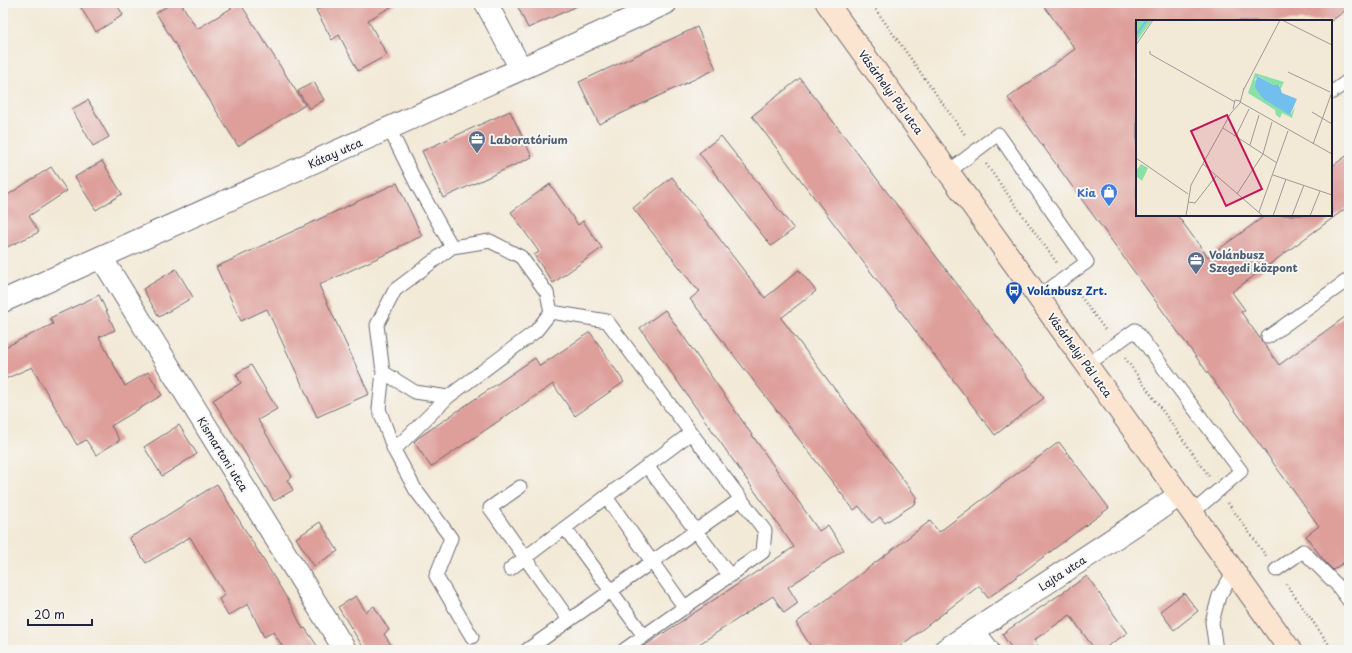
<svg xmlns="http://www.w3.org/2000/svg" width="1352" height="653" font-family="'Playpen Sans',sans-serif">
	<rect width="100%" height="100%" fill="#f6f6f2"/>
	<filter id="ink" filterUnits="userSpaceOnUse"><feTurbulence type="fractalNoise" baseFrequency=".025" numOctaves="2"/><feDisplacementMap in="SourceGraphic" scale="8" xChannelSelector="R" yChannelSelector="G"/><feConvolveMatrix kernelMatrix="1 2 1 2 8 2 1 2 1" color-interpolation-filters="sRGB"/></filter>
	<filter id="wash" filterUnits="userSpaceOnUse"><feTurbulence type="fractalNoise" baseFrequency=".012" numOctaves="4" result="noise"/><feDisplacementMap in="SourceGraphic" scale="16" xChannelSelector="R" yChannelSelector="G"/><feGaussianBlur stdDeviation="0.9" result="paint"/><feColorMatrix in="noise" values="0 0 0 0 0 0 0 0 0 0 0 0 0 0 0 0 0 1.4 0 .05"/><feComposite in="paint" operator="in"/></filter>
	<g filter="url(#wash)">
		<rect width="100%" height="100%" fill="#f3e9d7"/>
		<g id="blocks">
			<!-- building -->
			<path fill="#de9e9a" d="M78,3H116L123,15L96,32Z
				M172,3H181L197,29L240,3L305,105L238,146L156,13Z
				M330,3H398L368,20L387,55L358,71L339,35L332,40L316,10Z
				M516,3H584L528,28Z
				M1042,3H1349V8L1331,21H1137V215H1177L1208,257L1266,215H1331V167L1349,154V206L1232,292L1245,310L1241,312L1279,365L1349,314V559L1333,570L1325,562L1306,536L1319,526L1008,98L1075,49Z
				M697,27L716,69L599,124L579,82Z
				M800,78L1044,398L995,435L752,116Z
				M314,82L324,100L309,109L298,91Z
				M88,100L109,137L93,146L72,109Z
				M510,111L532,157L443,198L422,151Z
				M721,136L794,229L771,246L699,153Z
				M102,161L122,194L96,210L75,177Z
				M51,167L67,191L29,216L39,232L3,249V198Z
				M672,177L765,298L799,270L816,291L781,318L917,498L915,500L916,503L885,523L880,517L872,523L859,506L854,510L690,299L700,291L695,287L633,208Z
				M397,183L422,236L398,247L399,248L319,285L369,394L317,417L267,309L241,321L216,267Z
				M550,184L578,225L583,221L602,248L553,283L534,255L539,252L511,212Z
				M176,269L193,297L159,317L143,289Z
				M99,295L115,330L99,337L125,386L148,372L162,395L111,426L120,440L96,455L86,440L77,445L32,367L3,380V348L53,324L50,318Z
				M665,310L819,531L828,525L844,550L788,587L798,603L784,613L773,596L690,650H638L794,547L640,328Z
				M590,332L624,382L575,416L553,384L431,467L414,442L418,438L535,358L540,366Z
				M251,365L277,409L258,420L292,477L287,480L293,490L274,501L213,400L241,383L236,374Z
				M179,425L197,454L162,476L144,447Z
				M1059,442L1109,508L988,598L979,586L895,650H813L796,623L930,521L939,532Z
				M217,484L291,605L303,629L305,628L320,650H285L273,632L264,637L248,604L228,616L219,599L225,595L190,537L146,563L129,538L155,523Z
				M320,522L338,551L314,566L296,538Z
				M1087,576L1127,633L1102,650H1095L1070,615L1034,640L1041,650H1013L1002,634Z
				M1184,593L1198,611L1174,630L1160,611Z
				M356,596L366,612L374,606L389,630L384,634L394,650H365L338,607Z"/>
		</g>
	</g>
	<g filter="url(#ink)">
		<use href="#blocks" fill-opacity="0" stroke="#6b6872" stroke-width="1"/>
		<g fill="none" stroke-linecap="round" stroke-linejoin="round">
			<!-- service casing -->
			<g stroke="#6b6872" stroke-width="15">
				<path id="service" d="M1331,93L1349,80
					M389,128L416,183L452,247L395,290L377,325L383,372L415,392L448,397L536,331L551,312L547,293L521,257L490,241L452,247
					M948,172L998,134L1087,262L1038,297
					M551,312L607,321L765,531L763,552L624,650
					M1268,337L1349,279
					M1087,365L1135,330L1241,471L1192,513
					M383,372L379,409L394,450L415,489L451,538L436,576L472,637
					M394,450L448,397
					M647,466L730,576
					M520,487L490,508L569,620
					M606,497L685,608
					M565,528L644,636
					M510,569L691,433
					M1276,570L1303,551L1337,585L1349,601
					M527,650L741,499
					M1216,650L1212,622L1219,596L1234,572"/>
			</g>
			<!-- minor casing -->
			<g stroke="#6b6872" stroke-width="24">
				<path id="minor" d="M486,3L521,69
					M101,257L345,650
					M3,301L521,69L666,3
					M974,632L988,650
					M945,650L1180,495"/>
			</g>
			<!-- secondary casing -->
			<g stroke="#6b6872" stroke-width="24">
				<path id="secondary" d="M827,3L1087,365L1290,650"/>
			</g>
			<!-- path -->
			<path stroke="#6b6872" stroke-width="2.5" stroke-dasharray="1 3" stroke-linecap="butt" d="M871,3L966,136
				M986,164L1057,263
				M1076,290L1106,331
				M1125,358L1209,476
				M1228,503L1266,556
				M1286,584L1333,650"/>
			<!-- service -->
			<use href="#service" stroke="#fff" stroke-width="13"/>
			<!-- minor -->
			<use href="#minor" stroke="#fff" stroke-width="22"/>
			<!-- secondary -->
			<use href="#secondary" stroke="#fce5d0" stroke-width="22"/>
		</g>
	</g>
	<!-- icons -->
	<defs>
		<g id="office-pin" transform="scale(0.9)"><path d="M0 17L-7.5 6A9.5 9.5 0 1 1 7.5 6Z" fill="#5c6f8a" stroke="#f6f6f2"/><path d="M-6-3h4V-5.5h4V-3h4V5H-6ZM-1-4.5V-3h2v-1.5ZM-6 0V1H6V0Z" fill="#fff"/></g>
		<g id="shop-pin" transform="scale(0.9)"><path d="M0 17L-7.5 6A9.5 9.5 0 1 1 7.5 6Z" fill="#3f7fe0" stroke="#f6f6f2"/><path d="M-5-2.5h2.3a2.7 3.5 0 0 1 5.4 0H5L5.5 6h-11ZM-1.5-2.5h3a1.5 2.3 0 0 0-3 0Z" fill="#fff"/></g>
		<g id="bus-pin" transform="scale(0.9)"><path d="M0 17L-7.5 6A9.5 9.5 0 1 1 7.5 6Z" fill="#1a4fb4" stroke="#f6f6f2"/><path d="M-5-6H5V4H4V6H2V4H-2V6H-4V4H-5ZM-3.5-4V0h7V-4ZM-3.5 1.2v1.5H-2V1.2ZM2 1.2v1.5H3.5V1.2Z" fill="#fff"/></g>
	</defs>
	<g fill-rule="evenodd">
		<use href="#office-pin" x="477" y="139"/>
		<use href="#shop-pin" x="1109" y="192"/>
		<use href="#office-pin" x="1196" y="260"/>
		<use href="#bus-pin" x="1014" y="290"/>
	</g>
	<g text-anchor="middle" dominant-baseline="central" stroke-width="4" stroke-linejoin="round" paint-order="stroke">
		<!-- street labels -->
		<g font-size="11" fill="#22223b" stroke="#f6f6f2">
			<text transform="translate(891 92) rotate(54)">Vásárhelyi Pál utca</text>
			<text transform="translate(335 153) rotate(-24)">Kátay utca</text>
			<text transform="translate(1080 355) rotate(54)">Vásárhelyi Pál utca</text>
			<text transform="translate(223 454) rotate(58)">Kismartoni utca</text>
			<text transform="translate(1062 573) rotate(-33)">Lajta utca</text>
		</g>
		<!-- service labels -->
		<g font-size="11" font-weight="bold" fill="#4e5e75" stroke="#f6f6f2" text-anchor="start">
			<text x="490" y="139">Laboratórium</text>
			<text x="1209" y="254">Volánbusz<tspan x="1209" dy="13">Szegedi központ</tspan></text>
		</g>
		<!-- shop labels -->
		<g font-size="11" font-weight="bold" fill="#366cbe" stroke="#f6f6f2" text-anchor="end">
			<text x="1096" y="192">Kia</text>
		</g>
		<!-- transit labels -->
		<g font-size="11" font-weight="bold" fill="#164399" stroke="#f6f6f2" text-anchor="start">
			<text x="1027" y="290">Volánbusz Zrt.</text>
		</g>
	</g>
	<!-- overview -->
	<g transform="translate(1136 20)">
		<rect width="196" height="196" fill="#f3e9d7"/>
		<path d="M0,0H16L0,22ZM119,53L148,62L144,70V65H138L122,56L119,59L127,79L155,94L159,87L156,98L146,93L144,98L140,95L139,90L112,73ZM5,144L12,148L6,161L0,156V151Z" fill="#89e1a5"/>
		<path d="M121,56L138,65H143L146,73L161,79L154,95L127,79L119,67Z" fill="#72beec"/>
		<path fill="none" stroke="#72beec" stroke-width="2" d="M0,15L11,0"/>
		<path fill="none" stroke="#9f9999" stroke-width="1" d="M146,0L196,25M0,25L17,0M14,31V34L99,82M152,52L194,72M108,69L144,0M104,82L196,134M97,89L99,80L104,81M176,92L196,104M87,108L141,143M100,116L113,89M177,124L196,72M114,125L123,95M0,138L52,174M67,144L127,196M137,155L196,175M101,174L127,134L136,102M52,182L59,183L80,156M123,192L152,111M50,196L55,165L95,93L104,83L108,68M137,196L150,159M156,196L168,165M174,196L184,171"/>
		<path fill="#c2185b" fill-opacity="0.15" stroke="#c2185b" stroke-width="2" d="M91,95L126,169L90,186L55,111Z"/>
		<rect width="196" height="196" fill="none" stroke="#22223b" stroke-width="2"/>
	</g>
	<!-- margin -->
	<rect width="1352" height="653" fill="none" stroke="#f6f6f2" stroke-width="16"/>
	<!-- scale -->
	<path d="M28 619v6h64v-6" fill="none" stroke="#22223b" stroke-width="2"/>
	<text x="34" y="619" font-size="12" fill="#22223b" stroke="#f6f6f2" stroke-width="3" paint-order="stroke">20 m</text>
</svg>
